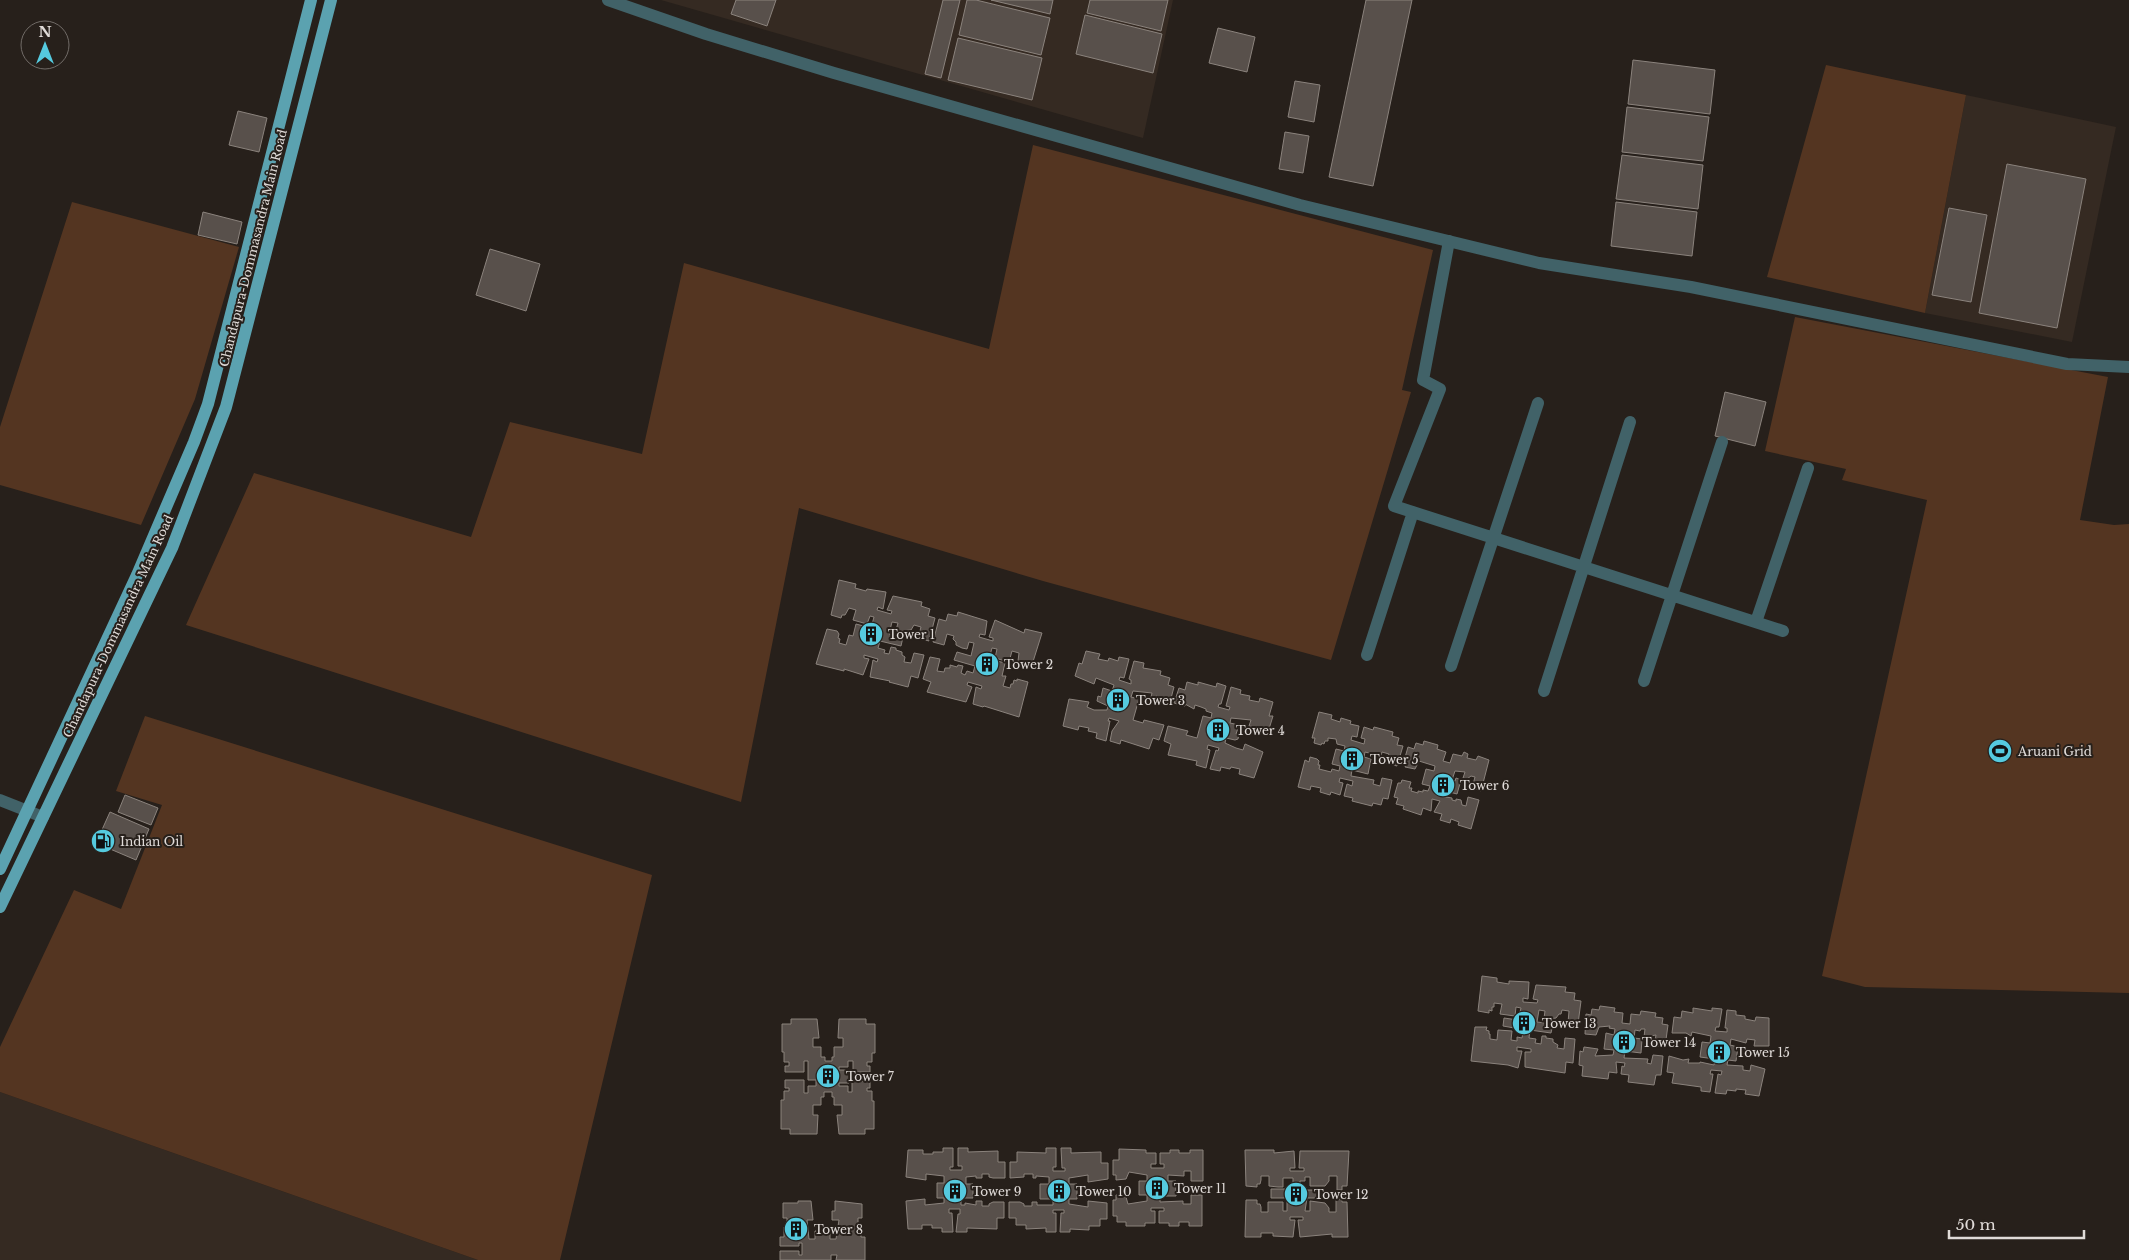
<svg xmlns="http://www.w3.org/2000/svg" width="2129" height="1260" font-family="'Libre Baskerville',serif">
	<rect width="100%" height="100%" fill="#27201b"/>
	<!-- built -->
	<path fill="#352a22" d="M661,0H1173L1143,138Z
		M1966,95L2116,127L2072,342L1925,313Z
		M0,1092L478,1260H0Z"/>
	<!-- green -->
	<path fill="#543521" d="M1826,65L1966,95L1925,313L1767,277Z
		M1033,145L1433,250L1402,390L1411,392L1331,660L1043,581L799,508L741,802L186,625L254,473L471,537L510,422L642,454L684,263L989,349Z
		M72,202L239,247L195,399L141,525L0,485V427Z
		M1795,317L2108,377L2080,520L2114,525L2129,524V993L1865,987L1822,976L1927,500L1842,480L1846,469L1765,451Z
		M145,716L652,875L560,1260H478L0,1092V1047L74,890L121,909L162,805L116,791Z"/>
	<!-- building -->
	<path fill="#58504b" stroke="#8b837d" d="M736,0H776L767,26L731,14Z
		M943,0H960L941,78L925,74Z
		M967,0H976L1050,18L1041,55L959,35Z
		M991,0H1053L1050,14Z
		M1090,0H1168L1161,31L1087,13Z
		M1366,0H1412L1373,186L1329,177Z
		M1085,15L1162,34L1153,73L1076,54Z
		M1218,28L1255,37L1247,72L1209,63Z
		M958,38L1042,58L1032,100L948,80Z
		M1633,60L1715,70L1710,114L1628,104Z
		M1295,81L1320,85L1314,122L1288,117Z
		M1627,107L1709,117L1703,161L1622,152Z
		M238,111L267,118L259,152L229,145Z
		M1285,132L1309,136L1303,173L1279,169Z
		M1622,155L1703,165L1698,209L1616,199Z
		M2007,164L2086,179L2057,328L1979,313Z
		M1616,202L1697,212L1692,256L1611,246Z
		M1949,208L1987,215L1971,302L1932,295Z
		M203,212L242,222L237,244L198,235Z
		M490,249L540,264L526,311L476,295Z
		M1725,392L1766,402L1755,446L1715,436Z
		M839,580L856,584L855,588L866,591L867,589L886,592L883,609L878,607L877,610L891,614L892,611L887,610L893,596L922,602L921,606L930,609L928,616L935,618L929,641L918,638L921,627L914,625L911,630L901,631L896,630L898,623L892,622L889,634L903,637L901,646L880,641L878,648L885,650L884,653L889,654L891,647L896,648V650L902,652V655L905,657L904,662L911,663L914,653L924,655L918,678L911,676L908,687L889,682L890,681L870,677L873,660L877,662L878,659L864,655V658L869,659L863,675L844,669V671L816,664L827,629L837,631L839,634L838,638L840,639L839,643L846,645L849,635L853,636L856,624L871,628L874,617L870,616L867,624L853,620L856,610L849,608L845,615H842L841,618L831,615Z
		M958,612L987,621L985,635L980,634L979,637L993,641V638L989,637L995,620L1024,633L1025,629L1042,633L1031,668L1020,665L1021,662L1018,661L1019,653L1012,651L1009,662L995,658L997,649L992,648L989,659L1005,663L1002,676H1006L1003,686L1010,688L1011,684H1013L1014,680L1017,681V679L1028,682L1019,717L984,706L983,707L973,704L976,687L981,689L982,686L968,682L967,685L972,687L966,702L927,692L931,682L923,679L930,657L940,659L937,671L944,672L945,668H950V665L957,667L958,665L963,666L961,673L965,675L967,671L973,673L975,666L954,660L957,652L971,656L974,643L969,642L967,649L962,648L956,645V642L953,639L954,636L947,634L944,645L933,642L939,619L946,621L948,614L957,616Z
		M1086,651L1100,654L1098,659L1108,661L1109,658L1118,661L1119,657L1129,659L1124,678L1120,677L1119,680L1131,684V680L1129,679L1134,661L1144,663L1143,668L1161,671L1160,675L1170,678L1168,685L1174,687L1170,702L1156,696L1155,698L1151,697L1152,693L1133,691L1131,697L1139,699L1133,720L1143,723L1144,720L1164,725L1159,740L1153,738L1149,749L1121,740L1120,744L1110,741L1112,731L1119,721L1109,718L1108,721H1110L1106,741L1096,738L1097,733L1088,731L1089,728L1079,726L1078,730L1063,726L1069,699L1089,702L1087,707L1094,710H1107L1108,706L1097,701L1098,696L1101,697L1103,688L1112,691L1114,685L1096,678L1094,684L1075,676L1079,663L1082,664Z
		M1187,682L1198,685V682L1216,687L1217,683L1226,686L1221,704H1219L1218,707L1229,710L1230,707L1226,706L1231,687L1241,690L1240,694L1250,696L1249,700L1259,702L1260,698L1273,702L1269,716H1273L1269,729L1249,726L1251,720L1231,718L1230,723L1239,725L1236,734H1239L1238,739L1235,740L1226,738L1225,743L1236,748L1243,750L1245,744L1263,752L1254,778L1239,774L1240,769L1231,767L1230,769L1221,767L1220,771L1210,769L1216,750L1218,751L1219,748L1208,745L1207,749L1210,750L1206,768L1196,765L1197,761L1168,755L1171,744L1164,741L1168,726L1188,731L1186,735L1197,738L1203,716L1211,718L1212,713L1206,711V709L1201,707L1195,705L1194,709L1185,704V706L1174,703L1179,688L1185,690Z
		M1319,712L1332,715L1331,719L1340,722L1341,718L1351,721L1350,724L1359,726L1357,737L1352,736L1351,740L1364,744L1365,739L1361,738L1364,727L1373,730L1374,727L1393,732L1392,736L1399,738L1397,745L1403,746L1397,766L1386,763L1389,754L1382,752L1381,756L1365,752L1364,757L1371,759L1368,774L1352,770L1351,776L1374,780L1373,784L1380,786L1382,778L1392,780L1388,799L1383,798L1381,805L1373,803L1372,806L1352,801L1353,798L1344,796L1347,784L1352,786L1353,781L1340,778L1339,782L1343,783L1340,795L1331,792L1330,795L1320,792L1321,788L1311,786L1310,790L1298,787L1305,760L1309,762L1310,757L1317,759L1319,761L1318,765H1320L1319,769L1331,772L1332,769L1339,771L1340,766L1332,764L1336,749L1344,751L1345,746L1337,744L1336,739L1328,738V741H1325L1324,744L1322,743L1321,745L1314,743L1315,738H1312Z
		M1424,741L1438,745L1437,749L1446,752L1443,761L1450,763L1453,754L1462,756L1464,752L1468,754L1467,758L1476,760L1478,756L1489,760L1481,791L1472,788L1475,777L1471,776L1467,779L1463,778L1465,772L1455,771L1452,780L1455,781L1456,778L1461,780L1457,794L1442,790L1440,796L1452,798V800L1456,801V799L1461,800L1462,805L1466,806L1468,797L1479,800L1471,829L1458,825L1459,822L1451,819L1450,823L1440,820L1442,814L1434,812L1440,801L1432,799L1431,811L1423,808L1421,815L1403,809L1404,806L1396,804L1398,798L1394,797L1398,783H1401L1402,780L1411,782L1409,788H1412L1411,791L1418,793V791L1423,792V790L1428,791L1430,786L1422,784L1426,769L1434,771L1435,766L1419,761L1415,769L1405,767L1407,762L1404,761L1408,747L1414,749L1416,743L1423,745Z
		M125,795L158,808L151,825L118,812Z
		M110,812L149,829L136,860L96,843Z
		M1482,976L1497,978V982L1509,984V981L1529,982L1528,999L1523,998V1002L1537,1003L1538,1000L1533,999L1536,985L1566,987L1565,992L1575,993L1574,1000L1581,1001L1578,1024L1568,1023L1569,1011L1562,1010L1561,1014H1559L1556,1018L1549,1019L1544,1018L1545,1011L1539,1010L1537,1022L1553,1024L1551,1033L1530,1030L1529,1038L1536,1039L1535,1043L1541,1044L1542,1036H1546V1038L1553,1039V1042L1558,1045L1557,1048L1564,1049L1565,1038L1575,1039L1573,1063L1566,1062L1565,1073L1525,1067V1052H1531V1049L1517,1047V1051H1522L1518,1068L1508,1065L1471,1061L1475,1027H1487L1486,1030L1489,1031V1034H1490V1039L1497,1040L1498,1030L1512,1031L1511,1040L1517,1041V1037L1522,1038L1523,1032L1519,1031L1520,1029L1503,1026L1504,1018L1518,1020L1521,1008L1516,1007L1515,1016L1500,1014L1502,1004L1494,1003V1007H1492V1011L1489,1010V1013L1478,1011Z
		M1600,1006L1615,1008L1614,1012L1623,1013L1622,1023L1630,1024L1631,1014L1640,1015L1641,1011L1656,1013L1655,1017L1663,1018L1662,1024L1668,1025L1665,1047L1654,1046L1656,1035L1644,1037L1645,1029H1641L1640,1031L1635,1030L1634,1038L1642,1039L1641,1053L1625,1051L1624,1058L1648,1059L1647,1063L1651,1064L1653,1055L1663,1056L1661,1075H1656L1654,1085L1628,1082L1629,1075L1621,1074L1622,1066L1624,1067L1625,1063L1616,1062L1617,1073L1609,1072L1608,1079L1582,1076L1583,1066L1579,1065L1580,1051L1583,1052L1584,1047L1598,1049L1595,1056L1613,1055L1614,1050L1604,1049L1606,1033L1614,1035L1615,1029L1609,1028L1610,1026L1599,1027L1596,1035L1585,1034L1586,1014L1591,1015L1592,1009L1599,1010Z
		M1693,1008L1712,1011V1008L1722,1009L1719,1027H1716L1715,1031L1727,1032V1028H1725L1727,1010L1736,1011V1015L1745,1016V1019L1755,1021L1756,1017L1769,1018V1046H1754L1755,1040L1747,1039L1746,1043L1731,1039L1730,1045L1738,1047L1736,1061L1728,1060L1727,1065L1743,1066V1070L1750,1071L1751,1065L1765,1069L1759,1096L1745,1094L1746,1090L1736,1089V1091L1727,1090L1726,1094L1715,1093L1718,1074L1721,1075L1722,1071L1711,1070L1710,1074H1713L1710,1092L1701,1091V1087L1672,1083L1674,1073L1667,1072L1669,1056L1683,1060L1689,1059L1688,1063H1700V1062L1714,1065L1715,1059L1700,1057L1702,1042L1710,1043L1711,1036L1692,1032L1691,1036L1686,1033H1672L1674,1017L1681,1018L1682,1011L1693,1013Z
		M791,1019H817L819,1038H813V1047H821V1057H825V1061H832V1057H834V1047H843V1038H838L839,1019H866V1024H875V1053H872V1062H867V1066H870V1072H853V1061H848V1067H839V1070H849V1083H839V1086H848V1092H852V1081H870V1088H867V1091H872V1101H874V1129H865V1134H839L837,1115H842V1105H834V1097H832V1092H824V1097H821V1105H813V1115H818L817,1134H790V1129H781V1100H784V1091H789V1088H785V1080H804V1093H808V1086H816V1080H808V1061H804V1072H785V1066H789V1062H784V1052H782V1024H791Z
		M943,1148H953V1167H950V1170H962V1166H958V1148H968V1152L998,1151V1162H1005V1178H993L989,1177V1174H982V1178H976V1176L966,1177V1184H973V1198H961V1205H965V1203L976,1205V1201H982V1206H989V1204L993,1202H1004V1218H997V1229L967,1228V1232H956L958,1214H960V1209H949V1213H952L953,1232H942V1228H932V1225H922V1229H908L906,1201L925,1199V1205L944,1203V1198H937V1183H944V1176L926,1174V1180L906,1177L908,1150H923V1154H933V1152H943Z
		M1046,1148H1056V1167H1053V1171H1065V1168H1062L1061,1148H1071V1153L1101,1152V1163H1108V1179L1088,1182V1175L1069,1178V1184H1077V1199H1069V1204L1088,1207V1201L1107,1203V1219H1100V1226H1089V1230L1070,1229V1232H1060L1061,1213H1064V1210H1053V1213H1056V1232H1046V1228L1026,1229V1225H1016V1218H1009V1202H1020L1024,1204V1206H1032V1202H1037V1205H1053V1199H1040V1184H1049V1177L1036,1176V1178H1033V1174H1024V1177L1010,1178V1162H1017V1152L1046,1153Z
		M1119,1149L1146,1150V1153H1156V1164H1151V1168H1164V1164H1160V1153H1170V1150H1179V1153H1190V1150H1203V1181H1191V1171H1184V1176L1168,1175V1181H1176V1196H1160V1202L1183,1201V1204H1191V1195H1202V1226H1189V1222H1179V1226H1169V1223H1159V1211H1164V1208H1151V1211H1155V1223H1145V1226H1126V1222H1117V1216H1113V1200H1116V1195L1126,1197L1128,1204L1147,1201V1195H1139V1181H1147V1175L1129,1172L1126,1179L1116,1180V1175H1113V1160H1119Z
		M1245,1150H1274V1153L1294,1151L1295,1168H1290V1171H1304V1168H1299L1300,1151H1349L1347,1186H1342V1190H1337V1176H1329V1181L1325,1186H1310V1177H1305V1181H1300V1187H1304V1190H1321V1198H1307L1305,1211H1310V1201L1325,1203L1329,1208V1212H1336V1199H1342V1202H1347L1348,1237H1332V1234L1300,1237L1298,1220H1303V1217H1290V1220H1295L1293,1237L1273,1236V1233H1261V1237H1245L1246,1200H1257V1204H1260L1261,1207V1212H1268V1202H1283V1211H1287V1198H1271V1189H1293V1178H1283V1187H1278L1269,1186V1176H1261V1180L1260,1184H1257V1187L1246,1186Z
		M798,1201H811L813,1220H807L809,1239H815V1231H830V1239H836L839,1220H832V1211H835V1201L862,1204V1218H858V1228H861V1237H865V1260H836L837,1255H831V1260H780V1251H799V1255H802V1243H799V1246H780V1237H784V1227H787V1218H783V1203H798Z"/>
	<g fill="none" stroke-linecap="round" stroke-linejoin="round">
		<!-- minor -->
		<path stroke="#416268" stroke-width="12" d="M608,0L706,34L834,73L1300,205L1539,263L1691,287L2067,364L2129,367
			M1449,241L1423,380L1440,389L1394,506L1783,631
			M1756,622L1808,468
			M1367,655L1413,512
			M1451,666L1538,403
			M1644,681L1722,442
			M1544,691L1630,422
			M0,800L43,817"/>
		<!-- major -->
		<path stroke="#5ba2b0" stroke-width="12" d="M0,869L137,575L194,442L208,404L311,0
			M0,907L172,548L226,407L331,0"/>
	</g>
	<!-- icons -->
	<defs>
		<g id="building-disc" transform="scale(1.25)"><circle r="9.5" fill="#55cadf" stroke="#27201b"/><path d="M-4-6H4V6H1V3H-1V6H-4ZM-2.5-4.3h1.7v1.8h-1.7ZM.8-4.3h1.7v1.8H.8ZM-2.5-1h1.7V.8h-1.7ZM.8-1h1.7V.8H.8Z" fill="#111"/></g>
		<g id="stadium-disc" transform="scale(1.25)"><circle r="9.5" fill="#55cadf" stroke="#27201b"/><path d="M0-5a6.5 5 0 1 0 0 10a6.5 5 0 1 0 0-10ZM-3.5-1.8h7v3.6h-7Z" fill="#111"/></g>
		<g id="fuel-disc" transform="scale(1.25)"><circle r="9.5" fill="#55cadf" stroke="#27201b"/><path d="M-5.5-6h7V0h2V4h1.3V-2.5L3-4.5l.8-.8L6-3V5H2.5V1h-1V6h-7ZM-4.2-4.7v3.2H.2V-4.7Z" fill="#111"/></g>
	</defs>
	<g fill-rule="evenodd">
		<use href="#building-disc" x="871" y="634"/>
		<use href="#building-disc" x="987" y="664"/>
		<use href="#building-disc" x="1118" y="700"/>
		<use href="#building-disc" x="1218" y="730"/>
		<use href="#stadium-disc" x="2000" y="751"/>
		<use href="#building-disc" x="1352" y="759"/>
		<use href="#building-disc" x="1443" y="785"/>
		<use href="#fuel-disc" x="103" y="841"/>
		<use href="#building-disc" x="1524" y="1023"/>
		<use href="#building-disc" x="1624" y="1042"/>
		<use href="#building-disc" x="1719" y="1052"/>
		<use href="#building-disc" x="828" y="1076"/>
		<use href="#building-disc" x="1157" y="1188"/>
		<use href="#building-disc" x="955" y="1191"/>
		<use href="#building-disc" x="1059" y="1191"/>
		<use href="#building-disc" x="1296" y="1194"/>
		<use href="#building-disc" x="796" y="1229"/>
	</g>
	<g text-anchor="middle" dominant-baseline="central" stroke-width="4" stroke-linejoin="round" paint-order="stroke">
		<!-- street labels -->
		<g font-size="12" fill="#e0dbd8" stroke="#27201b">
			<text transform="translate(253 248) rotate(-76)">Chandapura-Dommasandra Main Road</text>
			<text transform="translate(118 626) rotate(-65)">Chandapura-Dommasandra Main Road</text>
		</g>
		<!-- poi labels -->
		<g font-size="12" fill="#e0dbd8" stroke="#27201b" text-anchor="start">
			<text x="888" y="634">Tower 1</text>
			<text x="1004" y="664">Tower 2</text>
			<text x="1136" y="700">Tower 3</text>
			<text x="1236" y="730">Tower 4</text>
			<text x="2018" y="751">Aruani Grid</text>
			<text x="1370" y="759">Tower 5</text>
			<text x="1460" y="785">Tower 6</text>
			<text x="120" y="841">Indian Oil</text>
			<text x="1542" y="1023">Tower 13</text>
			<text x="1642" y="1042">Tower 14</text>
			<text x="1736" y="1052">Tower 15</text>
			<text x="846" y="1076">Tower 7</text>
			<text x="1174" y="1188">Tower 11</text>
			<text x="972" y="1191">Tower 9</text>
			<text x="1076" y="1191">Tower 10</text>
			<text x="1314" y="1194">Tower 12</text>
			<text x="814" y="1229">Tower 8</text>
		</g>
	</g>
	<!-- north arrow -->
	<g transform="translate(45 45)"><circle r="24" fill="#27201b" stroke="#716b67"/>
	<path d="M0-4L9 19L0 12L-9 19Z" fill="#55cadf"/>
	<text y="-8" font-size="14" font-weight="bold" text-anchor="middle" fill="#e0dbd8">N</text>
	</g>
	<!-- scale -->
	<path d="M1949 1230v8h135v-8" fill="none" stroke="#e0dbd8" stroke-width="2.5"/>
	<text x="1956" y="1230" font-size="15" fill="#e0dbd8" stroke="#27201b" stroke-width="4" paint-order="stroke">50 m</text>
</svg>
